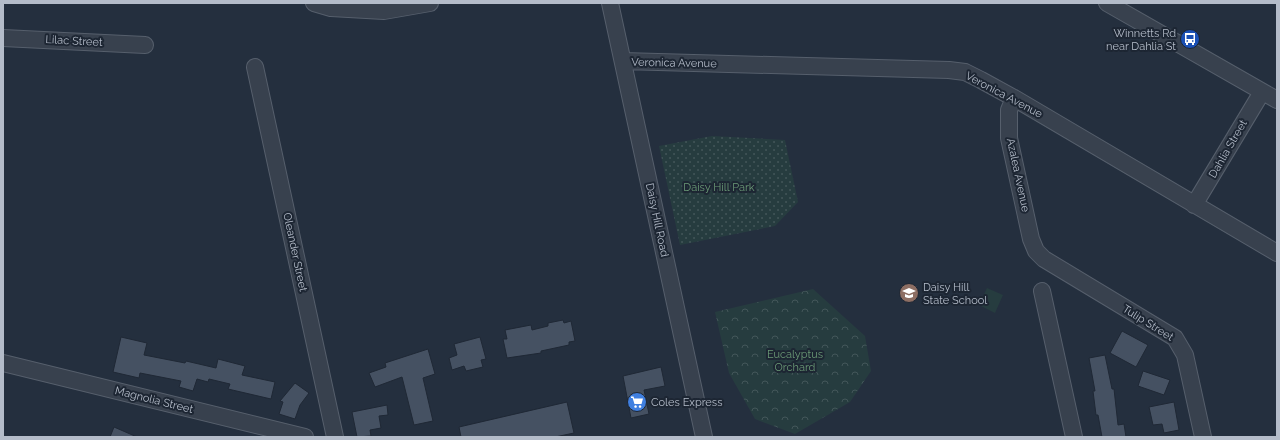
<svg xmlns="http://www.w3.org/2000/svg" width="1280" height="440" font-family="Raleway,sans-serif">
	<defs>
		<pattern id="green-dots" width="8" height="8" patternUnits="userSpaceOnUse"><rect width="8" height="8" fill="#263c3f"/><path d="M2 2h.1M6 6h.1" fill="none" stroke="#435659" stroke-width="1.8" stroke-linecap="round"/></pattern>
		<pattern id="forest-crowns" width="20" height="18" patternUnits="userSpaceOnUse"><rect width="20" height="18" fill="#263c3f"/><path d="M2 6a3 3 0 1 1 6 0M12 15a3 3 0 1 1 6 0" fill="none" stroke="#435659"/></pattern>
	</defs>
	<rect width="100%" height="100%" fill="#242f3e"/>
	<!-- green -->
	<path fill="url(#green-dots)" d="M712,136L785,140L798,202L775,226L680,245L659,146Z"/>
	<!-- forest -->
	<path fill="url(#forest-crowns)" d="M813,289L865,336L871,371L850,402L795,434L755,419L729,373L715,312Z"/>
	<!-- pitch -->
	<path fill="#263c3f" d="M987,288L1003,295L995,313L979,305Z"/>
	<!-- building -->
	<path fill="#455162" stroke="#1f2835" d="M563,320L564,323L571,321L575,341L569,342V345L541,351V353L507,358L503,339H507L505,330L531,325L532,330L548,326V323Z
		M1122,331L1148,345L1136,367L1110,353Z
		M121,337L147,343L144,355L185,363L186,361L216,368L218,359L245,366L242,375L275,382L271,399L228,389L230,384L209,379L208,382L197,379L193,391L179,387L181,381L140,373L139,378L113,372Z
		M480,337L486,359L481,360L483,367L466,371L464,366L452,370L449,358L457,355L454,344Z
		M428,349L435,374L423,378L433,421L414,425L402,377L375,387L369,373L386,367L385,363Z
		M1105,355L1112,389H1114L1118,425L1124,424L1126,437H1102L1098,415H1096L1093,391H1095L1089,358Z
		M661,367L665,386L644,390L649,414L631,418L623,376Z
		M1143,371L1170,380L1164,395L1138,386Z
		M295,383L309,393L300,405L295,419L279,414L283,402L280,401Z
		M567,402L574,433L555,437H461L459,427Z
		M1174,402L1179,430L1164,433L1162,424L1153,425L1149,407Z
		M387,405L388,415L379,416L381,428L370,430L371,436L357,437L352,412Z
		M114,427L137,437H110Z"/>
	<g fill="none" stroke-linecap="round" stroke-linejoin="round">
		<!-- minor casing -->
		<g stroke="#565f6c" stroke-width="18">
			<path id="minor" d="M314,3L331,8L384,11L430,3
				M610,3L704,437
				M1107,3L1277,100
				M3,38L145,45
				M623,61L949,70L965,72L981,80L1014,98L1277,253
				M255,67L335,437
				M1014,98L1009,110V138L1031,239L1036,251L1044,259L1175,338L1185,355L1203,437
				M1194,205L1262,92
				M1042,291L1074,437
				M3,363L305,437"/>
		</g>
		<!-- minor -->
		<use href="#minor" stroke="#38414e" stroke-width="16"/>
	</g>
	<!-- icons -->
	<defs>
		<g id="bus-disc" transform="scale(1)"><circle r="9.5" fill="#1a4fb4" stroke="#1d2633"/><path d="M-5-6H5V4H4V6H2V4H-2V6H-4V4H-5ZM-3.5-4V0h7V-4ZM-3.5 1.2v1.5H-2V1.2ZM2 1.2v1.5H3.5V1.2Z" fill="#fff"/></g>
		<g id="school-disc" transform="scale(1)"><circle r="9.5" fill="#8d6e63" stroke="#1d2633"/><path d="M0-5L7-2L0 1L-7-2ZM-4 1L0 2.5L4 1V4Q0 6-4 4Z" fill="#fff"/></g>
		<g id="supermarket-disc" transform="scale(1)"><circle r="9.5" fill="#3f7fe0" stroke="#1d2633"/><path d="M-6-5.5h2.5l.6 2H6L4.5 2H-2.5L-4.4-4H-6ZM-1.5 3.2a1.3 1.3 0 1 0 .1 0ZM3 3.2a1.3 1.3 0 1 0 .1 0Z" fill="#fff"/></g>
	</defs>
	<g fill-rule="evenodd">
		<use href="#bus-disc" x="1190" y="39"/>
		<use href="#school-disc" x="909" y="293"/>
		<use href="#supermarket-disc" x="637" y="402"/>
	</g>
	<g text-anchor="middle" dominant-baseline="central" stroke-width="4" stroke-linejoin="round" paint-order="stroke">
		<!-- poi labels -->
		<g font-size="11" fill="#b4bcc9" stroke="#1d2633" text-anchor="start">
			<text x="1176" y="33" text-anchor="end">Winnetts Rd<tspan x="1176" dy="13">near Dahlia St</tspan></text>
			<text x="923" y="287">Daisy Hill<tspan x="923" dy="13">State School</tspan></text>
			<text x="651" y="402">Coles Express</text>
		</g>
		<!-- street labels -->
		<g font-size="11" fill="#b4bcc9" stroke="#1d2633">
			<text transform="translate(74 41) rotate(3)">Lilac Street</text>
			<text transform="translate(674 63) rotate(1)">Veronica Avenue</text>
			<text transform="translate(1004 95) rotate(28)">Veronica Avenue</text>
			<text transform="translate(1228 149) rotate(-60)">Dahlia Street</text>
			<text transform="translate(1018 175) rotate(78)">Azalea Avenue</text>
			<text transform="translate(657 220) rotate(78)">Daisy Hill Road</text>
			<text transform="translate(295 252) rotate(78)">Oleander Street</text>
			<text transform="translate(1148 323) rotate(32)">Tulip Street</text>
			<text transform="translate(154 400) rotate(14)">Magnolia Street</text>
		</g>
		<!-- park labels -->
		<g font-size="11" fill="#6b9a76" stroke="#1d2633">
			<text x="719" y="187">Daisy Hill Park</text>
			<text x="795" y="354">Eucalyptus<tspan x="795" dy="13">Orchard</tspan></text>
		</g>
	</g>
	<!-- border -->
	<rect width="1280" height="440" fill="none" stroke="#b4bcc9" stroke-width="8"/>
</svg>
